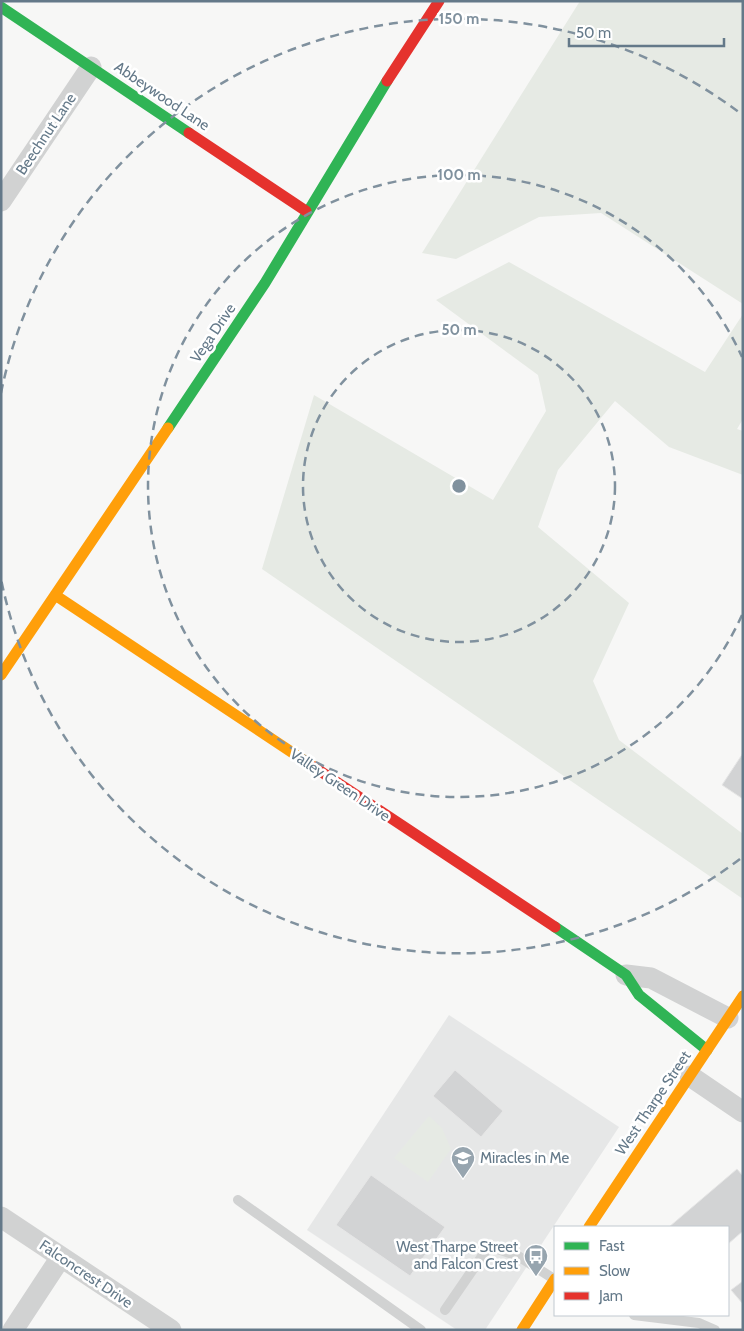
<svg xmlns="http://www.w3.org/2000/svg" width="744" height="1331" font-family="Cabin,sans-serif">
	<rect width="100%" height="100%" fill="#f7f7f6"/>
	<!-- built -->
	<path fill="#e6e7e7" d="M449,1015L619,1127L485,1330H457L307,1230Z"/>
	<!-- green -->
	<path fill="#e6eae4" d="M580,1H743V304L601,213L539,217L456,259L422,253Z
		M509,262L705,372L743,314V419L737,429L743,431V475L669,447L615,401L558,470L538,527L629,603L593,681L619,740L743,834V899L262,569L314,395L493,500L546,411L538,375L436,300Z
		M429,1116L442,1128L451,1149L428,1182L394,1158Z"/>
	<!-- building -->
	<path fill="#d2d3d4" stroke="#e6e6e6" d="M743,753V799L722,785Z
		M455,1070L503,1111L481,1137L433,1096Z
		M737,1169L743,1176V1231L728,1244V1227H669Z
		M371,1175L445,1227L410,1276L336,1225Z
		M743,1281V1304L731,1290Z"/>
	<g fill="none" stroke-linecap="round" stroke-linejoin="round">
		<!-- lane -->
		<path stroke="#d1d2d2" stroke-width="10" d="M238,1200L421,1330
			M445,1310L489,1246L518,1256L554,1279
			M634,1315L699,1323L715,1330"/>
		<!-- street -->
		<path stroke="#d1d2d2" stroke-width="21" d="M1,201L91,67
			M626,975L651,978L728,1018
			M690,1076L743,1112
			M1,1217L171,1330
			M13,1330L61,1257"/>
		<!-- fast -->
		<path stroke="#30b455" stroke-width="11" d="M1,7L189,133
			M168,428L265,283L387,81
			M555,927L626,975L639,995L707,1050"/>
		<!-- slow -->
		<path stroke="#ff9f0a" stroke-width="11" d="M55,595L314,767
			M1,675L168,428
			M589,1227L743,996
			M522,1330L555,1279"/>
		<!-- jam -->
		<path stroke="#e5322d" stroke-width="11" d="M387,81L439,1
			M189,133L306,211
			M314,767L555,927"/>
	</g>
	<!-- distance rings -->
	<g fill="none" stroke="#80919e" stroke-width="2.5" stroke-dasharray="9 6">
		<circle cx="459" cy="486" r="156"/>
		<path d="M742 615A311 311 0 1 1 742 357"/>
		<path d="M740 859A467 467 0 0 1 1 579M1 393A467 467 0 0 1 740 113"/>
	</g>
	<!-- icons -->
	<defs>
		<g id="school-pin" transform="scale(1.25)"><path d="M0 17L-7.5 6A9.5 9.5 0 1 1 7.5 6Z" fill="#97a5af" stroke="#fff"/><path d="M0-5L7-2L0 1L-7-2ZM-4 1L0 2.5L4 1V4Q0 6-4 4Z" fill="#fff"/></g>
		<g id="bus-pin" transform="scale(1.25)"><path d="M0 17L-7.5 6A9.5 9.5 0 1 1 7.5 6Z" fill="#97a5af" stroke="#fff"/><path d="M-5-6H5V4H4V6H2V4H-2V6H-4V4H-5ZM-3.5-4V0h7V-4ZM-3.5 1.2v1.5H-2V1.2ZM2 1.2v1.5H3.5V1.2Z" fill="#fff"/></g>
	</defs>
	<g fill-rule="evenodd">
		<use href="#school-pin" x="463" y="1158"/>
		<use href="#bus-pin" x="536" y="1256"/>
	</g>
	<g text-anchor="middle" dominant-baseline="central" stroke-width="5" stroke-linejoin="round" paint-order="stroke">
		<!-- street labels -->
		<g font-size="15" fill="#647989" stroke="#fff">
			<text transform="translate(162 96) rotate(34)">Abbeywood Lane</text>
			<text transform="translate(46 134) rotate(-56)">Beechnut Lane</text>
			<text transform="translate(213 333) rotate(-56)">Vega Drive</text>
			<text transform="translate(340 785) rotate(34)">Valley Green Drive</text>
			<text transform="translate(653 1103) rotate(-56)">West Tharpe Street</text>
			<text transform="translate(86 1274) rotate(34)">Falconcrest Drive</text>
		</g>
		<!-- poi labels -->
		<g font-size="15" fill="#647989" stroke="#fff" text-anchor="start">
			<text x="480" y="1158">Miracles in Me</text>
			<text x="518" y="1247" text-anchor="end">West Tharpe Street<tspan x="518" dy="17">and Falcon Crest</tspan></text>
		</g>
	</g>
	<circle cx="459" cy="486" r="8" fill="#80919e" stroke="#fff" stroke-width="2.5"/>
	<g font-size="15" text-anchor="middle" font-weight="bold" fill="#80919e" stroke="#fff" stroke-width="5" stroke-linejoin="round" paint-order="stroke">
		<text x="459" y="24">150 m</text>
		<text x="459" y="180">100 m</text>
		<text x="459" y="335">50 m</text>
	</g>
	<!-- border -->
	<rect width="744" height="1331" fill="none" stroke="#647989" stroke-width="5"/>
	<!-- legend -->
	<rect x="554" y="1226" width="175" height="90" fill="#ffffff" stroke="#c1c9d0"/>
	<rect x="564" y="1242" width="25" height="8" fill="#30b455" stroke="#c1c9d0"/>
	<text x="599" y="1251" font-size="15" fill="#647989">Fast</text>
	<rect x="564" y="1267" width="25" height="8" fill="#ff9f0a" stroke="#c1c9d0"/>
	<text x="599" y="1276" font-size="15" fill="#647989">Slow</text>
	<rect x="564" y="1292" width="25" height="8" fill="#e5322d" stroke="#c1c9d0"/>
	<text x="599" y="1301" font-size="15" fill="#647989">Jam</text>
	<!-- scale -->
	<path d="M569 38v8h155v-8" fill="none" stroke="#647989" stroke-width="2.5"/>
	<text x="576" y="38" font-size="15" fill="#647989" stroke="#ffffff" stroke-width="4" paint-order="stroke">50 m</text>
</svg>
